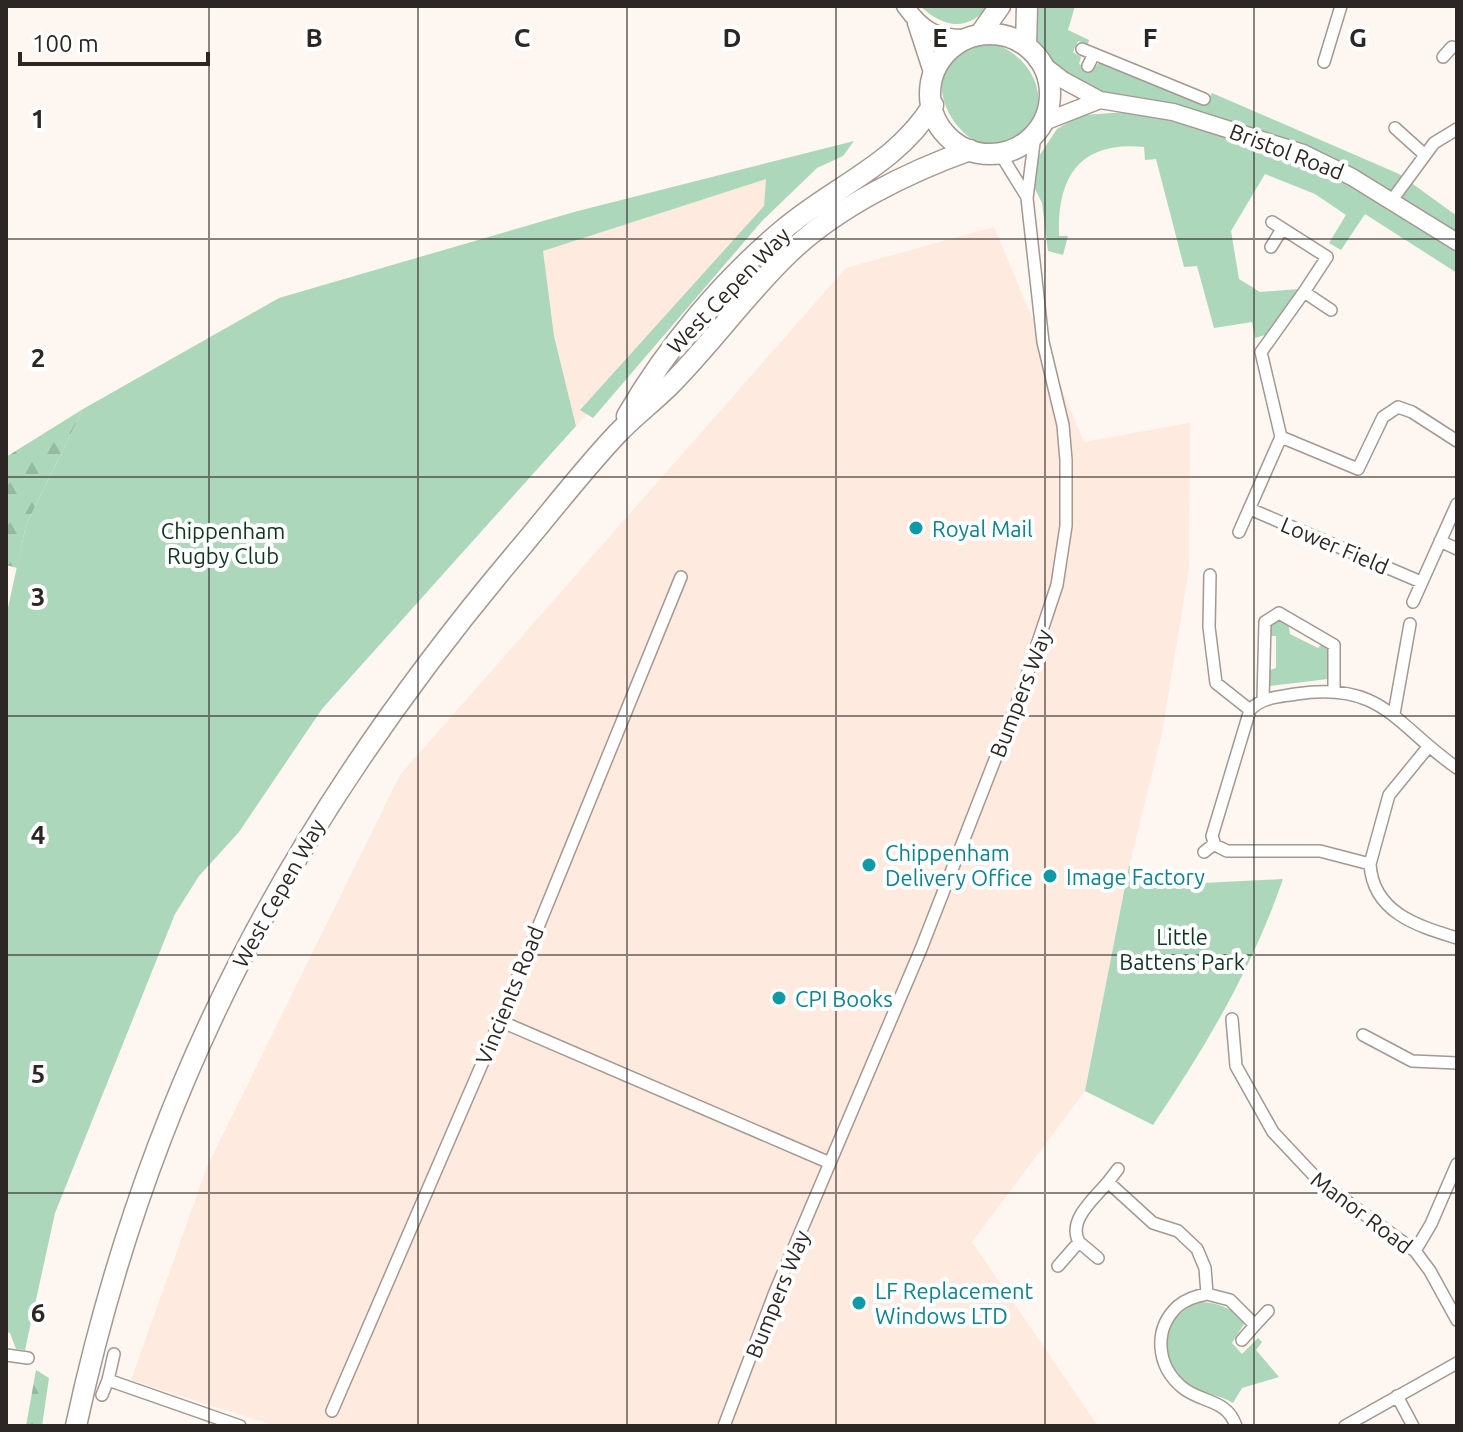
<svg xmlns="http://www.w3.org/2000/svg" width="1463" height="1432" font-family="Ubuntu,sans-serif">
	<defs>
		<pattern id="forest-firs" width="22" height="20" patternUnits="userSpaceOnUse" patternTransform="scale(2)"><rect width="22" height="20" fill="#acd7ba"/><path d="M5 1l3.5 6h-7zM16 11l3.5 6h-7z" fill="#94b9a0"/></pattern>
	</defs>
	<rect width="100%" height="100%" fill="#fdf6f1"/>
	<!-- built -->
	<path fill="#feeade" d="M766,179L764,206L581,409L587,414L576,426L554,336L542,251Z
		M994,227L1084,442L1190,423L1189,568L1162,733L1129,866L1085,1091L972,1242L1098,1426H276L131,1380L207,1167L400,775L846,268Z"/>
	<!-- green -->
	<path fill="#acd7ba" d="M920,6H989C967,32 944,28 920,6Z
		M1033,6H1075L1068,30L1089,40L1088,44L1078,41L1073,52L1081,57L1079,64L1092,70L1100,62L1206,104L1212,93L1399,174L1457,216V273L1365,214L1341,250L1329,243L1346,215L1315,194L1265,174L1231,231L1239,279L1260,292L1299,289L1265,335L1255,338L1252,322L1214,328L1197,266L1184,267L1156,159L1145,160L1144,147C1080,141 1057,176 1059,236H1068L1063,255L1048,251L1042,203L1034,187L1037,159L1057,129L1072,120L1084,115L1127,112C1122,107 1116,97 1109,94C1104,91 1096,92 1090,90C1056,77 1027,44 1033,6Z
		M988,42C1027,51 1055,95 1027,130C977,194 886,58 988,42Z
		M854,141L843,156L817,168L762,221L593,418L580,410L764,206L766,179L543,251L554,336L576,426L322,709L239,832L199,876L175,914L55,1213L25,1350L16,1349L10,1333L6,1332V617L26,525L83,409L279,298L574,212Z
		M1275,618L1288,622L1290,634L1318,648L1323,643L1329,648L1328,679L1269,686L1267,671L1276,668V636H1267Z
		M1129,866L1204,883L1283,879C1252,969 1206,1046 1153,1125L1085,1091Z
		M1201,1302C1218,1303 1235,1308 1244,1324L1232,1343L1242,1354L1258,1338L1262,1342L1256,1350L1279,1377L1242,1388L1233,1403C1220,1395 1205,1394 1192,1387C1151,1365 1160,1315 1201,1302Z"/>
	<!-- forest -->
	<path fill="url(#forest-firs)" d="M83,409L26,525L17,568L6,565V457Z
		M36,1370L49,1378L42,1426H26Z"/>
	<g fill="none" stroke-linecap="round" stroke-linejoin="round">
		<!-- street casing -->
		<g stroke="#a49891" stroke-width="14">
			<path id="street" d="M1082,49L1204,99
				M1443,57L1452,47
				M1324,62L1341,6
				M1088,66L1094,54
				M1395,128L1425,155
				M1001,155L1027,197
				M1392,200L1434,143L1457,129
				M1272,222L1327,257L1304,292
				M1271,247L1282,229
				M1281,437L1358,469L1383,417L1398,407L1412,412L1457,441
				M1250,509L1421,582
				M1239,532L1281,437L1261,352L1304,292L1331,310
				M1440,541L1457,549
				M1210,575L1209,627L1216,683L1250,710
				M1413,602L1457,504
				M1263,700L1265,622L1279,613L1334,645V690
				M1394,714L1410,624
				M1457,768C1395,725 1383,681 1296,694C1279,697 1262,697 1250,710L1212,836L1215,845L1227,851H1320L1370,864C1373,913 1418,926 1457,938
				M1204,852L1214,844
				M1370,864L1389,795L1429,746
				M1232,1019L1236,1066L1273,1132L1320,1182L1415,1251L1430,1271L1457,1320
				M500,1021L830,1163
				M1363,1035L1412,1061L1457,1063
				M1108,1182L1118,1169
				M1079,1242L1098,1258
				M1415,1251L1431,1224L1457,1164
				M1058,1266L1079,1242C1067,1220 1095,1198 1108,1182L1153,1223L1178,1231L1197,1249L1205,1268L1207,1294C1195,1296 1187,1299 1178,1306C1153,1329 1156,1366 1183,1388C1202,1403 1227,1399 1236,1426
				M1207,1294L1230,1300L1255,1325L1268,1311
				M1242,1340L1255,1325
				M114,1354L108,1380L240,1426
				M6,1355L28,1358
				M102,1395L108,1380
				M1397,1396L1413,1426
				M332,1411L485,1057L681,577
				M724,1426L775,1292L921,949L1021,693L1057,585L1066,526V460L1063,425L1043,342L1027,198L1035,135
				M1345,1426L1457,1363"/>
		</g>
		<!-- primary casing -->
		<g stroke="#a49891" stroke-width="19">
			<path id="primary" d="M905,6C922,30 936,38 965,38
				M916,23L933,75
				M1037,60L1063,80L1100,100L1173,112L1303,153L1352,177L1457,242
				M1044,122L1100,100"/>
		</g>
		<!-- highway casing -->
		<g stroke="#a49891" stroke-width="23">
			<path id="highway" d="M981,33L1000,6
				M930 94a60 60 0 1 1 120 0a60 60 0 1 1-120 0Z
				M1026,46L1027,6
				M627,416C667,347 722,281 784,229C835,186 897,164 933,105
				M76,1426C150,1082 297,811 523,545C554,508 584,469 617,434C633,417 653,402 670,385C712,343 746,294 789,253C837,207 908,172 970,150"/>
		</g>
		<!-- street -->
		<use href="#street" stroke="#fff" stroke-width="11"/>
		<!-- primary -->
		<use href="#primary" stroke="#fff" stroke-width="16"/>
		<!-- highway -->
		<use href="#highway" stroke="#fff" stroke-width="20"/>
	</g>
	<!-- grid -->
	<path fill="none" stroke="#2c2724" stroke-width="2" stroke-opacity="0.55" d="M209,6V1426M418,6V1426M627,6V1426M836,6V1426M1045,6V1426M1254,6V1426M6,239H1457M6,477H1457M6,716H1457M6,955H1457M6,1193H1457"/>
	<!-- markers -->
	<g fill="#0f9aa8" stroke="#fff" stroke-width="3">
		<circle cx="916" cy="528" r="8"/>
		<circle cx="869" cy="865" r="8"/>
		<circle cx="1050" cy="876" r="8"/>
		<circle cx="779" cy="998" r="8"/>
		<circle cx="859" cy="1303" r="8"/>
	</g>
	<g text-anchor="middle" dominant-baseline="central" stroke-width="8" stroke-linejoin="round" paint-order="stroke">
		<!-- street labels -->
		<g font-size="22" fill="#2c2724" stroke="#fff">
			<text transform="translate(1287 151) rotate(21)">Bristol Road</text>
			<text transform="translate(728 290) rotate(-46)">West Cepen Way</text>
			<text transform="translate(1335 545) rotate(23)">Lower Field</text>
			<text transform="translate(1020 693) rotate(-69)">Bumpers Way</text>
			<text transform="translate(278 893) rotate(-61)">West Cepen Way</text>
			<text transform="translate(509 995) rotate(-68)">Vincients Road</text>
			<text transform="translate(1362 1212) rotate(37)">Manor Road</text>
			<text transform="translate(777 1294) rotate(-68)">Bumpers Way</text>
		</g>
		<!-- culture labels -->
		<g font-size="22" fill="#0d838f" stroke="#fff" text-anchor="start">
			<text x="932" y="528">Royal Mail</text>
			<text x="885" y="852">Chippenham<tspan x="885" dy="25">Delivery Office</tspan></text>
			<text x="1066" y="876">Image Factory</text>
			<text x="795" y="998">CPI Books</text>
			<text x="875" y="1290">LF Replacement<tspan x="875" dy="25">Windows LTD</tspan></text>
		</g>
		<!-- park labels -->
		<g font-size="22" fill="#0d351f" stroke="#fff">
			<text x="223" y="530">Chippenham<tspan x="223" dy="25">Rugby Club</tspan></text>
			<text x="1182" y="936">Little<tspan x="1182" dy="25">Battens Park</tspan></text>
		</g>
	</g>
	<g font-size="26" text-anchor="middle" font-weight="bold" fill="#2c2724" stroke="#fff" stroke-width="8" stroke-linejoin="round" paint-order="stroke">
		<text x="314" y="47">B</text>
		<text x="522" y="47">C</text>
		<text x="732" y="47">D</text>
		<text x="940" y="47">E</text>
		<text x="1150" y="47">F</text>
		<text x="1358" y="47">G</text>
		<text x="38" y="128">1</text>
		<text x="38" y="367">2</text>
		<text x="38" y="606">3</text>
		<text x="38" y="844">4</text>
		<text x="38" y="1083">5</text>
		<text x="38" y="1322">6</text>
	</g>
	<!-- border -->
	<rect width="1463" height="1432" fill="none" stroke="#2c2724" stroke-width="16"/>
	<!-- scale -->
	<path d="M20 52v12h188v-12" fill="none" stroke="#2c2724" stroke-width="4"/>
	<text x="32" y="52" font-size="24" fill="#2c2724" stroke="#ffffff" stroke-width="6" paint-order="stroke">100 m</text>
</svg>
